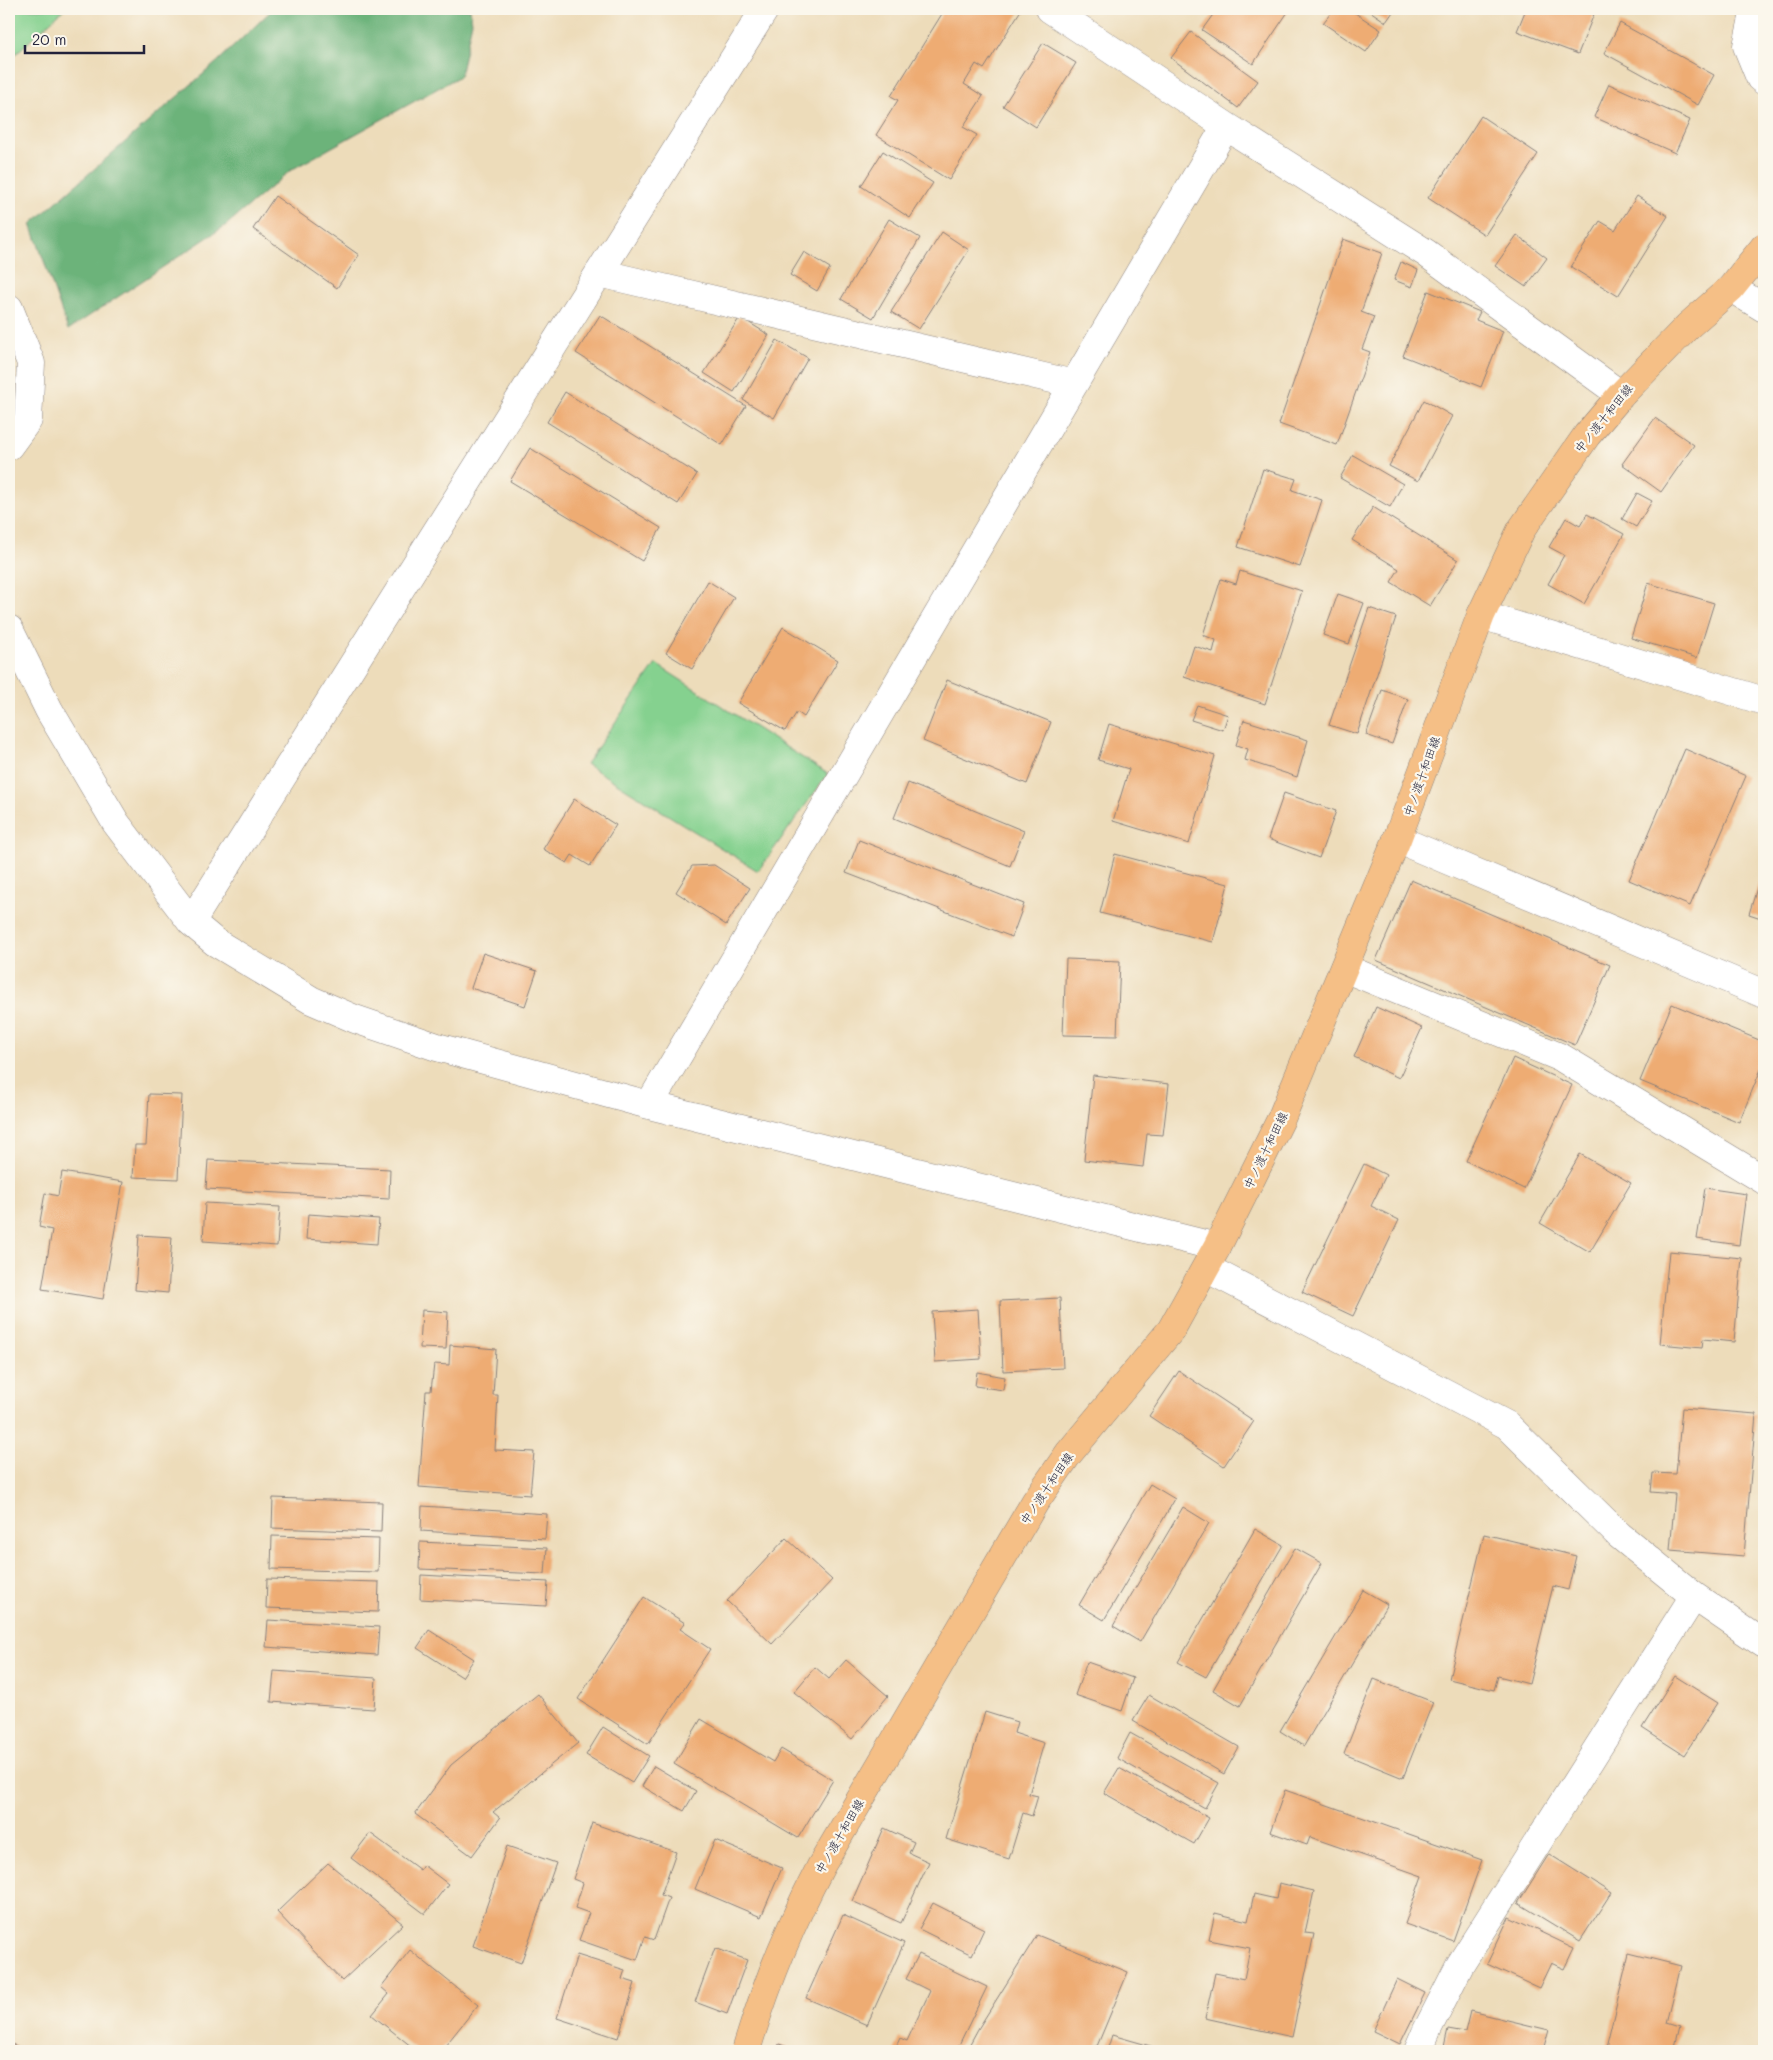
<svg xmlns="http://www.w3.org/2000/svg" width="1773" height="2060" font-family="Mali,'Klee One',sans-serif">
	<rect width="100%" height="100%" fill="#fbf7ec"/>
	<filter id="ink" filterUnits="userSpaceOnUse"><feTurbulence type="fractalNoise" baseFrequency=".02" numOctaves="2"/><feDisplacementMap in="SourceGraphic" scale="10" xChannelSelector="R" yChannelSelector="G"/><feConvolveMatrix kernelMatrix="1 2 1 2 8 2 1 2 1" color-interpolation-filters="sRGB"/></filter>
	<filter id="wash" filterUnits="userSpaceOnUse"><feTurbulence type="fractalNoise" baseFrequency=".0096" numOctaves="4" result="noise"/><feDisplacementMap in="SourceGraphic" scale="20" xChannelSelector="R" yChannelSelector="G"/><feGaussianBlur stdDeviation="1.12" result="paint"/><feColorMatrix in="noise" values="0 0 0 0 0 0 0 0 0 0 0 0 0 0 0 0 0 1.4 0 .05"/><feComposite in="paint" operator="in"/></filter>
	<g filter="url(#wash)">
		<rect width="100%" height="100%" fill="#eddcba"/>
		<!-- green -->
		<path fill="#85d18f" stroke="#547a65" d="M9,9H64L9,60Z
			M656,664L828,774L758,871L586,764Z"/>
		<!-- forest -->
		<path fill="#6cb37a" stroke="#476a5a" d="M273,9H470L472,22L460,76L291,170L225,226L68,330L31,224L217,62Z"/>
		<g id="blocks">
			<!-- building -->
			<path fill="#eeac73" d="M945,9L1021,10L984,69L976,64L964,84L983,96L963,127L977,135L949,180L876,135L898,100L891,96Z
				M1217,9H1290L1253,64L1202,30Z
				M1334,9H1349L1381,30L1366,52L1323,23Z
				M1367,9H1395L1386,22Z
				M1526,9H1596L1578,54L1517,31Z
				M1620,23L1714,75L1698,105L1604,53Z
				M1191,32L1258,81L1238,108L1171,58Z
				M1043,43L1076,63L1036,127L1003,106Z
				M1609,84L1690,120L1675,153L1594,117Z
				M1481,116L1538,154L1485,235L1428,198Z
				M883,151L933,183L910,218L861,186Z
				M275,196L359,255L337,288L253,229Z
				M1637,196L1668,216L1618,296L1571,267L1600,221L1615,230Z
				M889,219L920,238L873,318L841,299Z
				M942,232L969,250L919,329L891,312Z
				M1517,235L1547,258L1526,287L1495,266Z
				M1343,239L1382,253L1361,312L1374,317L1362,349L1370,352L1337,445L1279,424Z
				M804,252L830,268L817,291L790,275Z
				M1401,262L1418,270L1412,287L1394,280Z
				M1428,291L1480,312L1476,320L1503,331L1481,387L1403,356Z
				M600,315L746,406L722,445L576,353Z
				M740,317L769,335L734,392L704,373Z
				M777,340L808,358L774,418L743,400Z
				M565,392L697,474L678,504L547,422Z
				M1424,400L1452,416L1418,481L1389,466Z
				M1655,418L1694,445L1661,492L1622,464Z
				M530,448L661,528L642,561L510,481Z
				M1353,455L1403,484L1390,507L1340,478Z
				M1263,469L1296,479L1292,490L1322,500L1300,567L1238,547Z
				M1637,493L1652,501L1636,527L1622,519Z
				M1373,507L1458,560L1430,606L1391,582L1399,569L1352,540Z
				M1587,514L1624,534L1584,604L1548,584L1564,555L1549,547L1566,518L1580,526Z
				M1240,571L1302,591L1265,704L1184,677L1194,646L1213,652L1216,640L1203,635L1221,579L1236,584Z
				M708,581L734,597L692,669L666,653Z
				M1648,583L1714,603L1697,658L1631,638Z
				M1338,594L1364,603L1349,644L1323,635Z
				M1369,608L1396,617L1357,734L1329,725Z
				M783,627L838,660L804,717L797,712L785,731L738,703Z
				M947,680L1051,722L1027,784L923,741Z
				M1382,690L1408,699L1392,744L1366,735Z
				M1197,705L1228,715L1223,730L1191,720Z
				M1244,720L1308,740L1297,777L1245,760L1248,749L1236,745Z
				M1109,724L1215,756L1189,844L1113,821L1129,769L1098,760Z
				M1685,749L1746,776L1690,906L1629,880Z
				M908,783L1024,831L1010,866L894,818Z
				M1284,793L1336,811L1319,858L1268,839Z
				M574,799L616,825L590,866L572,855L567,863L543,849Z
				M859,840L1024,904L1012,937L846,873Z
				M1115,854L1228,884L1213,942L1100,913Z
				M714,865L750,888L726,925L676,892L692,866Z
				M1764,865V919L1749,914Z
				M1411,880L1610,965L1575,1045L1376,960Z
				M483,953L537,971L525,1006L471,988Z
				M1066,959L1120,961L1117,1036L1063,1035Z
				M1672,1004L1764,1042V1062L1739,1122L1640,1081Z
				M1376,1007L1422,1028L1399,1078L1354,1057Z
				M1513,1058L1572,1085L1524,1189L1466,1161Z
				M1093,1075L1169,1084L1163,1135L1147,1134L1143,1167L1084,1160Z
				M149,1094L182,1095L178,1179L133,1177L135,1145H146Z
				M1580,1154L1631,1183L1590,1252L1540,1223Z
				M208,1160L390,1169L389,1199L206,1189Z
				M1364,1164L1386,1175L1371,1206L1399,1220L1353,1316L1302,1292Z
				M62,1172L123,1182L103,1299L42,1289L52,1230L39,1227L45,1193L58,1196Z
				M1705,1188L1746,1194L1739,1245L1697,1239Z
				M205,1203L280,1207L277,1246L203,1241Z
				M308,1214L379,1219L377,1244L306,1239Z
				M139,1235L172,1237L168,1293L135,1290Z
				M1669,1251L1742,1258L1734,1342L1703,1339L1702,1348L1660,1344Z
				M1060,1298L1063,1368L1003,1371L1000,1301Z
				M978,1309L981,1359L935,1362L932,1312Z
				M422,1310L448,1312L446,1349L420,1348Z
				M450,1345L496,1349L493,1395H498L495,1450L534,1452L530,1495L419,1487L426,1391H431L434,1364L449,1365Z
				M1179,1371L1254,1421L1224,1466L1149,1416Z
				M977,1372L1005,1377L1003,1390L975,1386Z
				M1682,1408L1756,1414L1744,1556L1670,1550L1675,1494L1651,1492L1653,1473L1676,1474Z
				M1150,1484L1175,1499L1104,1620L1079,1605Z
				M273,1498L382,1502L381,1532L272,1528Z
				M422,1506L547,1514L545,1539L421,1531Z
				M1183,1507L1209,1523L1140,1642L1113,1626Z
				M1255,1529L1283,1545L1206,1677L1178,1662Z
				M1484,1534L1576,1556L1568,1590L1553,1586L1529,1684L1498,1676L1494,1690L1449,1679Z
				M272,1536L379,1539L378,1572L271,1569Z
				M786,1538L832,1580L772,1644L727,1601Z
				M420,1542L547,1548L545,1574L419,1569Z
				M1295,1548L1322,1563L1240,1706L1213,1690Z
				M421,1575L548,1582L546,1606L420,1599Z
				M267,1579L379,1582L378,1612L266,1608Z
				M1363,1590L1387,1604L1304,1746L1280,1731Z
				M644,1597L685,1623L680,1629L710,1649L648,1744L578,1699Z
				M268,1620L379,1627L377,1655L266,1647Z
				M429,1630L474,1659L462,1677L417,1648Z
				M846,1660L888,1696L852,1739L794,1692L815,1667L829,1679Z
				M1087,1662L1133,1678L1122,1711L1075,1695Z
				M274,1671L376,1678L374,1709L271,1702Z
				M1675,1676L1718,1703L1684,1755L1642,1728Z
				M1374,1679L1433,1702L1403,1778L1344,1754Z
				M538,1694L578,1743L493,1812L500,1818L472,1856L415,1814L451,1765Z
				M1149,1695L1239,1747L1224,1774L1133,1721Z
				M985,1712L1017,1722L1014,1733L1044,1743L1029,1794L1038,1796L1032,1816L1023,1813L1009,1859L946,1839Z
				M701,1719L773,1762L781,1749L833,1780L798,1838L674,1764Z
				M603,1727L649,1756L632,1783L586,1755Z
				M1130,1733L1219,1783L1205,1808L1117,1758Z
				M654,1766L696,1791L684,1811L642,1786Z
				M1119,1768L1209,1818L1194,1844L1104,1793Z
				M1285,1790L1482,1860L1453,1941L1405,1924L1422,1876L1310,1837L1307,1845L1270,1832Z
				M592,1823L676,1852L661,1895L669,1898L654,1940L645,1937L637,1960L579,1940L589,1913L575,1908L583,1883L573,1879Z
				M884,1828L914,1842L909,1853L929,1862L901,1923L852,1901Z
				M370,1833L420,1870L423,1865L448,1884L425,1914L351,1858Z
				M715,1840L782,1868L761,1917L695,1889Z
				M507,1846L556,1863L521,1963L473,1946Z
				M1549,1854L1611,1893L1580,1941L1518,1903Z
				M328,1863L403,1924L342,1981L277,1912Z
				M1279,1883L1314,1891L1305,1933L1314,1934L1292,2037L1205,2018L1215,1973L1244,1979L1250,1948L1209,1940L1215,1913L1248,1921L1254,1894L1276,1899Z
				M933,1903L984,1929L972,1955L919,1929Z
				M843,1915L904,1943L867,2025L806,1998Z
				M1509,1917L1574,1948L1564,1969L1551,1963L1539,1988L1487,1964Z
				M1037,1935L1128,1972L1095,2051H966L978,2029Z
				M715,1948L747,1960L727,2014L695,2002Z
				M410,1950L478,2005L441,2051H417L372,2015L389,1994L381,1987Z
				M1629,1953L1681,1966L1667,2022L1680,2026L1674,2051H1605Z
				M919,1954L987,1987L956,2051H894L900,2038L907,2041L930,1991L906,1979Z
				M577,1955L625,1970L622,1979L635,1983L618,2038L557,2018Z
				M1397,1979L1425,1993L1400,2044L1373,2031Z
				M1470,2011L1549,2030L1543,2051H1443L1448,2029L1465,2032Z
				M1112,2035L1161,2049L1160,2051H1107Z
				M9,2043L29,2051H9Z
				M779,2044L799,2051H777Z"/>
		</g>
	</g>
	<g filter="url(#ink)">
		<use href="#blocks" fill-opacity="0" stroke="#887f7a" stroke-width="1"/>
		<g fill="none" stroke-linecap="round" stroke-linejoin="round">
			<!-- minor casing -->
			<g stroke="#887f7a" stroke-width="29">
				<path id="minor" d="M1050,9L1226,126L1426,253L1621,395
					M1755,9L1747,46L1760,78L1764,81
					M599,273L1074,384
					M1731,288L1764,308
					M9,308L31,363L28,420L9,446
					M1481,615L1764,701
					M9,629L49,710L116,823L191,922L215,942L311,1000L355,1019L437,1047L649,1105L1217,1247
					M1397,839L1764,994
					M191,922L765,9
					M1344,968L1562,1058L1764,1180
					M649,1105L1226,126
					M1206,1268L1507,1425L1619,1535L1694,1596L1764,1644
					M1418,2051L1427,2030L1460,1965L1694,1596"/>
			</g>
			<!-- major casing -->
			<g stroke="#887f7a" stroke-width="29">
				<path id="major" d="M746,2051C765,1987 790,1925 821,1866L1035,1502L1069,1453L1171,1330L1217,1247L1281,1119L1397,839L1481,615L1521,530L1587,435L1621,395L1688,326L1731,288L1764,247"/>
			</g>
			<!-- minor -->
			<use href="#minor" stroke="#fff" stroke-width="28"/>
			<!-- major -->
			<use href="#major" stroke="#f5bf86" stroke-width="28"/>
		</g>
	</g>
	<g text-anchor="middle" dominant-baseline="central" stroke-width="4.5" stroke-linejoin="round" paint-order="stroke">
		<!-- street labels -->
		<g font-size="12" fill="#22223b" stroke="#fbf7ec">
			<text transform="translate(1603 418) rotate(-51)">中ノ渡十和田線</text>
			<text transform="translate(1421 776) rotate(-70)">中ノ渡十和田線</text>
			<text transform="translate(1265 1150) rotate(-64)">中ノ渡十和田線</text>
			<text transform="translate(1046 1488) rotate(-56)">中ノ渡十和田線</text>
			<text transform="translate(839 1836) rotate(-60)">中ノ渡十和田線</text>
		</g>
	</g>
	<!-- margin -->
	<rect width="1773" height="2060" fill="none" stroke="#fbf7ec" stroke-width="30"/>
	<!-- scale -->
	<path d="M25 45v8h119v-8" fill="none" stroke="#22223b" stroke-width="2.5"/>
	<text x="32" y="45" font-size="15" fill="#22223b" stroke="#fbf7ec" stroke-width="4" paint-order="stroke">20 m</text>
</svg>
